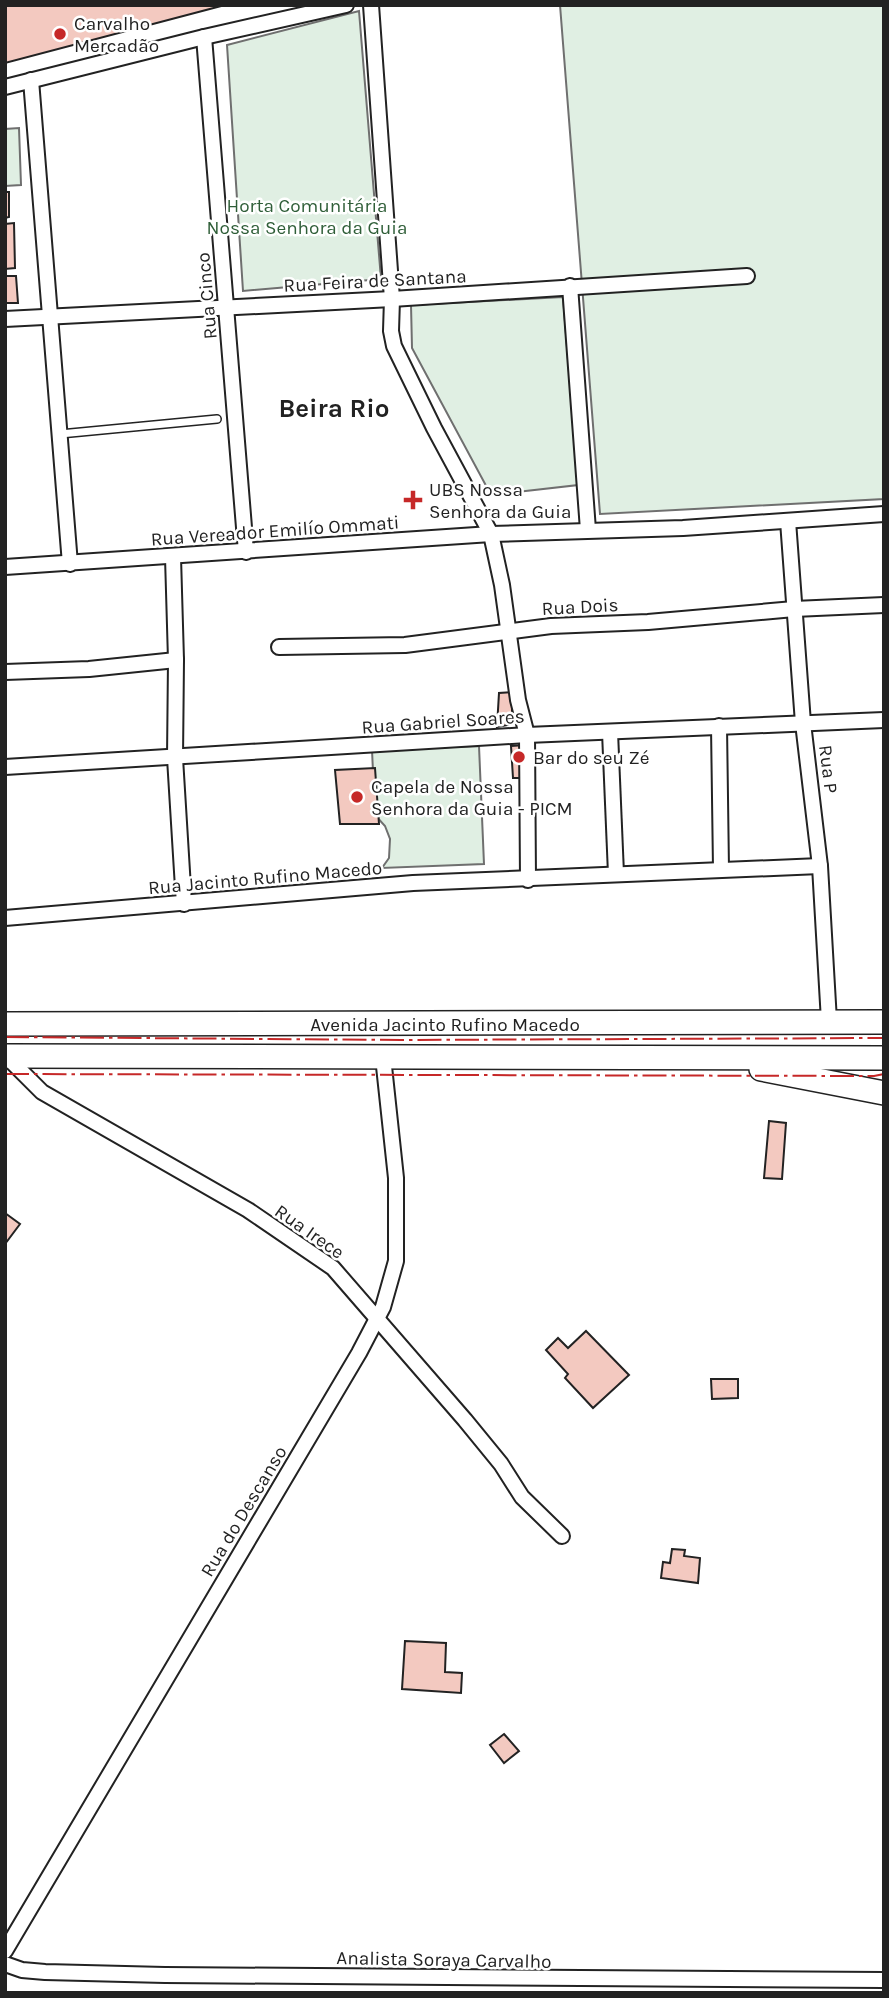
<svg xmlns="http://www.w3.org/2000/svg" width="889" height="1998" font-family="Karla,sans-serif">
<style>
.green{fill:#e0efe3;stroke:#6f6f6f;stroke-width:2}
.building{fill:#f3c9c0;stroke:#222;stroke-width:2}
.lines{fill:none;stroke-linecap:round;stroke-linejoin:round}
.service-casing{stroke:#222;stroke-width:10}
.minor-casing{stroke:#222;stroke-width:18}
.primary-casing{stroke:#222;stroke-width:26}
.service{stroke:#fff;stroke-width:7}
.minor{stroke:#fff;stroke-width:14}
.primary{stroke:#fff;stroke-width:23}
.power{stroke:#c62828;stroke-width:2;stroke-dasharray:24 5 3.5 5;stroke-linecap:butt}
.poi-dot{fill:#c62828;stroke:#fff;stroke-width:2.5}
.labels{text-anchor:middle;stroke-width:5;stroke-linejoin:round;paint-order:stroke}
.poi-label{font-size:19px;fill:#222;stroke:#fff;text-anchor:start}
.park-label{font-size:19px;fill:#2f5e38;stroke:#fff}
.street-label{font-size:19px;fill:#222;stroke:#fff}
.district-label{font-size:26px;font-weight:bold;fill:#222;stroke:#fff}
</style>
<rect width="100%" height="100%" fill="#fff"/>
<g class="green">
<path d="M560,5H884V499L600,514Z"/>
<path d="M359,11L381,279L243,291L227,45Z"/>
<path d="M19,128L21,185L5,186V129Z"/>
<path d="M563,297L578,485L491,495L412,348L411,305Z"/>
<path d="M479,746L484,864L382,868L389,858L390,839L385,826L375,815L372,750Z"/>
</g>
<g class="building">
<path d="M5,5H225L5,63Z"/>
<path d="M5,192H9V217L5,218Z"/>
<path d="M14,223L15,268L5,269V224Z"/>
<path d="M5,276H16L18,303H5Z"/>
<path d="M512,692V724L497,727L499,693Z"/>
<path d="M525,745L526,778H513L511,746Z"/>
<path d="M375,768L379,824H340L335,770Z"/>
<path d="M769,1121L786,1123L782,1179L764,1178Z"/>
<path d="M5,1213L20,1224L5,1244Z"/>
<path d="M586,1331L629,1375L593,1408L565,1378L568,1374L546,1350L558,1338L568,1348Z"/>
<path d="M711,1379H738V1398L712,1399Z"/>
<path d="M672,1549L685,1550L684,1556L700,1558L698,1583L661,1578L663,1562L670,1563Z"/>
<path d="M405,1641L446,1643L445,1672L462,1673L461,1693L402,1689Z"/>
<path d="M504,1734L519,1751L504,1763L490,1745Z"/>
</g>
<g class="lines">
<defs>
<path id="service" d="M60,434L217,419"/>
<g id="minor">
<path d="M371,5L392,299L391,331L394,346L434,428L491,534L502,585L518,700L527,735L528,880"/>
<path d="M204,37L246,552"/>
<path d="M31,80L70,564"/>
<path d="M5,87L204,37L346,5"/>
<path d="M570,286L588,530"/>
<path d="M5,319L392,299L747,276"/>
<path d="M788,521L803,723L820,866L829,1021"/>
<path d="M173,557L176,660L175,758L184,904"/>
<path d="M5,567L491,534L683,528L884,514"/>
<path d="M279,647L405,645L551,626L648,622L794,609L884,605"/>
<path d="M5,672L89,669L176,660"/>
<path d="M719,726L721,869"/>
<path d="M610,732L616,874"/>
<path d="M5,767L527,735L884,720"/>
<path d="M5,918L413,883L820,866"/>
<path d="M6,1056L42,1092L248,1210L333,1268L465,1420L501,1464L522,1497L562,1536"/>
<path d="M5,1951L359,1353L383,1307L396,1261V1178L383,1057"/>
<path d="M5,1964L22,1970L45,1972L165,1975L884,1980"/>
</g>
<g id="primary">
<path d="M5,1024L884,1022"/>
<path d="M5,1056L884,1058"/>
<path d="M761,1069L884,1093"/>
</g>
</defs>
<use href="#service" class="service-casing"/>
<use href="#minor" class="minor-casing"/>
<use href="#primary" class="primary-casing"/>
<use href="#service" class="service"/>
<use href="#minor" class="minor"/>
<use href="#primary" class="primary"/>
<g class="power">
<path d="M5,1037L401,1040L884,1038"/>
<path d="M5,1074L874,1076L884,1074"/>
</g>
</g>
<g class="poi-dot">
<circle cx="60" cy="34" r="7"/>
<path d="M409.5 489.5h7v7h7v7h-7v7h-7v-7h-7v-7h7z"/>
<circle cx="519" cy="757" r="7"/>
<circle cx="357" cy="797" r="7"/>
</g>
<g class="labels">
<g class="poi-label">
<text x="74" y="30">Carvalho<tspan x="74" dy="22">Mercadão</tspan></text>
<text x="429" y="496">UBS Nossa<tspan x="429" dy="22">Senhora da Guia</tspan></text>
<text x="533" y="764">Bar do seu Zé</text>
<text x="371" y="793">Capela de Nossa<tspan x="371" dy="22">Senhora da Guia - PICM</tspan></text>
</g>
<g class="park-label">
<text x="307" y="212">Horta Comunitária<tspan x="307" dy="22">Nossa Senhora da Guia</tspan></text>
</g>
<g class="street-label">
<text transform="translate(375 280) rotate(-3)" y="7">Rua Feira de Santana</text>
<text transform="translate(206 296) rotate(-95)" y="7">Rua Cinco</text>
<text transform="translate(275 530) rotate(-4)" y="7">Rua Vereador Emilío Ommati</text>
<text transform="translate(580 606) rotate(-3)" y="7">Rua Dois</text>
<text transform="translate(443 721) rotate(-4)" y="7">Rua Gabriel Soares</text>
<text transform="translate(829 769) rotate(83)" y="7">Rua P</text>
<text transform="translate(265 877) rotate(-5)" y="7">Rua Jacinto Rufino Macedo</text>
<text x="445" y="1031">Avenida Jacinto Rufino Macedo</text>
<text transform="translate(310 1231) rotate(35)" y="7">Rua Irece</text>
<text transform="translate(243 1511) rotate(-59)" y="7">Rua do Descanso</text>
<text transform="translate(444 1959) rotate(1)" y="7">Analista Soraya Carvalho</text>
</g>
<g class="district-label">
<text x="334" y="417">Beira Rio</text>
</g>
</g>
<rect width="889" height="1998" fill="none" stroke="#222222" stroke-width="14"/>
</svg>
